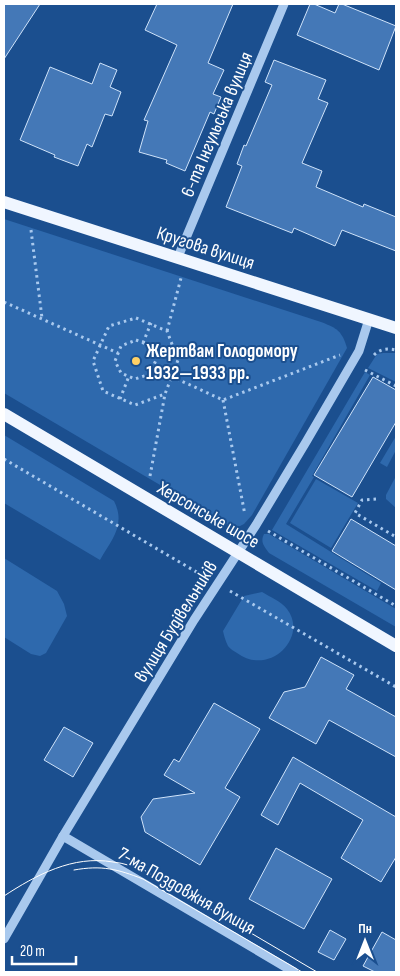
<svg xmlns="http://www.w3.org/2000/svg" width="400" height="976" font-family="'Sofia Sans Condensed',sans-serif">
<style>
.green{fill:#2e69ad}
.building{fill:#4478b7;stroke:#cfe3fa}
.lines{fill:none;stroke-linecap:round;stroke-linejoin:round}
.path{stroke:#a9c9ee;stroke-width:3;stroke-dasharray:2.5 4;stroke-linecap:butt}
.minor{stroke:#a9c9ee;stroke-width:9}
.major{stroke:#f0f6ff;stroke-width:12}
.tram{stroke:#fff;stroke-width:1}
.poi-dot{fill:#ffd166;stroke:#1b4f8f;stroke-width:2}
.labels{text-anchor:middle;stroke-width:4;stroke-linejoin:round;paint-order:stroke}
.street-label{font-size:19px;fill:#fff;stroke:#1b4f8f}
.poi-label{font-size:19px;font-weight:bold;fill:#fff;stroke:#1b4f8f;text-anchor:start}
</style>
<rect width="100%" height="100%" fill="#1b4f8f"/>
<g class="green">
<path d="M4,219L321,322C337,328 342,331 347,348L252,515L244,524L238,527L228,525L4,393Z"/>
<path d="M383,353H396V382L368,368L377,354Z"/>
<path d="M365,372L370,375L312,476L314,477L286,524L381,583L377,591L272,530Z"/>
<path d="M4,435L114,501C126,525 112,539 100,560L4,503Z"/>
<path d="M396,436V450L387,467L380,463Z"/>
<path d="M396,476V508L386,499V495Z"/>
<path d="M316,479L358,503L331,548L290,523Z"/>
<path d="M264,534H269L396,609V627L269,553C264,546 260,542 264,534Z"/>
<path d="M4,558L57,591L64,604L67,616L46,653L40,656L31,654L4,637Z"/>
<path d="M262,592C270,597 281,601 287,609C309,637 269,677 237,653C234,651 230,649 228,646C226,642 224,636 223,631L244,596Z"/>
</g>
<g class="building">
<path d="M4,4H40L4,59Z"/>
<path d="M157,4H233L208,63L224,70L213,94L221,97L214,114L210,112L185,171L166,163L167,160L139,152L148,121L144,120L177,45L145,30Z"/>
<path d="M310,4H314L335,13L339,4H342L396,26L379,70L297,35Z"/>
<path d="M274,60L326,80L318,99L328,103L302,163L322,171L316,187L363,207L364,204L396,217V251L342,230L335,246L294,228L292,233L226,207L242,166L237,164L244,145L246,146L272,85L265,82Z"/>
<path d="M100,63L117,70L110,87L121,92L112,116L105,114L92,147L87,144L78,166L54,157L55,155L20,140L50,67L92,84Z"/>
<path d="M373,377L396,390V422L352,497L314,475Z"/>
<path d="M351,519L396,546V590L332,551Z"/>
<path d="M321,657L354,675L346,689L396,717V757L329,720L316,744L269,718L284,692L305,687Z"/>
<path d="M214,703L260,729L225,788L240,797L200,865L145,832L141,817L153,799L195,793L164,775L174,759L179,762Z"/>
<path d="M64,727L93,743L73,777L44,760Z"/>
<path d="M293,757L396,817V857L381,882L341,858L363,820L300,783L278,825L261,815Z"/>
<path d="M276,848L332,879L304,929L249,899Z"/>
<path d="M330,930L346,939L334,960L318,952Z"/>
<path d="M382,932L396,940V972H375L363,966Z"/>
</g>
<g class="lines">
<g class="path">
<path d="M31,230L42,318"/>
<path d="M4,302L118,353"/>
<path d="M136,318L167,331L178,360L165,394L135,405L103,391L93,361L109,326Z"/>
<path d="M167,331L181,278"/>
<path d="M136,340L151,346L156,360L150,374L135,379L121,373L115,361L121,346Z"/>
<path d="M143,343L151,323"/>
<path d="M374,355C380,349 387,348 396,350"/>
<path d="M153,368L223,400L340,355"/>
<path d="M365,370L396,386"/>
<path d="M120,399L129,376"/>
<path d="M223,400L245,515"/>
<path d="M4,459L205,577"/>
<path d="M150,476L165,394"/>
<path d="M376,499L362,500L355,513L396,537"/>
<path d="M268,531L396,606"/>
<path d="M230,591L396,687"/>
</g>
<g class="minor">
<path d="M178,257L284,4"/>
<path d="M63,836L294,972"/>
<path d="M4,939L63,836L194,620L256,525L306,442L359,351L369,319"/>
</g>
<g class="major">
<path d="M4,202L396,328"/>
<path d="M4,414L396,646"/>
</g>
<g class="tram">
<path d="M74,870C102,865 117,869 143,879L302,972"/>
<path d="M4,896C36,875 73,855 113,862C124,863 134,867 144,870L317,972"/>
</g>
</g>
<circle class="poi-dot" cx="136" cy="361" r="5"/>
<g class="labels">
<g class="street-label">
<text transform="translate(216 124) rotate(-67)" y="7">6-та Інгульська вулиця</text>
<text transform="translate(206 247) rotate(18)" y="7">Кругова вулиця</text>
<text transform="translate(209 514) rotate(30)" y="7">Херсонське шосе</text>
<text transform="translate(175 621) rotate(-58)" y="7">вулиця Будівельників</text>
<text transform="translate(187 890) rotate(30)" y="7">7-ма Поздовжня вулиця</text>
</g>
<g class="poi-label">
<text x="146" y="357">Жертвам Голодомору<tspan x="146" dy="22">1932—1933 рр.</tspan></text>
</g>
</g>
<rect width="400" height="976" fill="none" stroke="#ffffff" stroke-width="10"/>
<g transform="translate(365 941)" stroke="#1b4f8f" stroke-width="4" paint-order="stroke">
<path d="M0-4L9 19L0 12L-9 19Z" fill="#ffffff"/>
<text y="-8" font-size="14" font-weight="bold" text-anchor="middle" fill="#ffffff">Пн</text>
</g>
<path d="M12 956v8h64v-8" fill="none" stroke="#ffffff" stroke-width="2.5"/>
<text x="20" y="956" font-size="15" fill="#ffffff" stroke="#1b4f8f" stroke-width="4" paint-order="stroke">20 m</text>
</svg>
